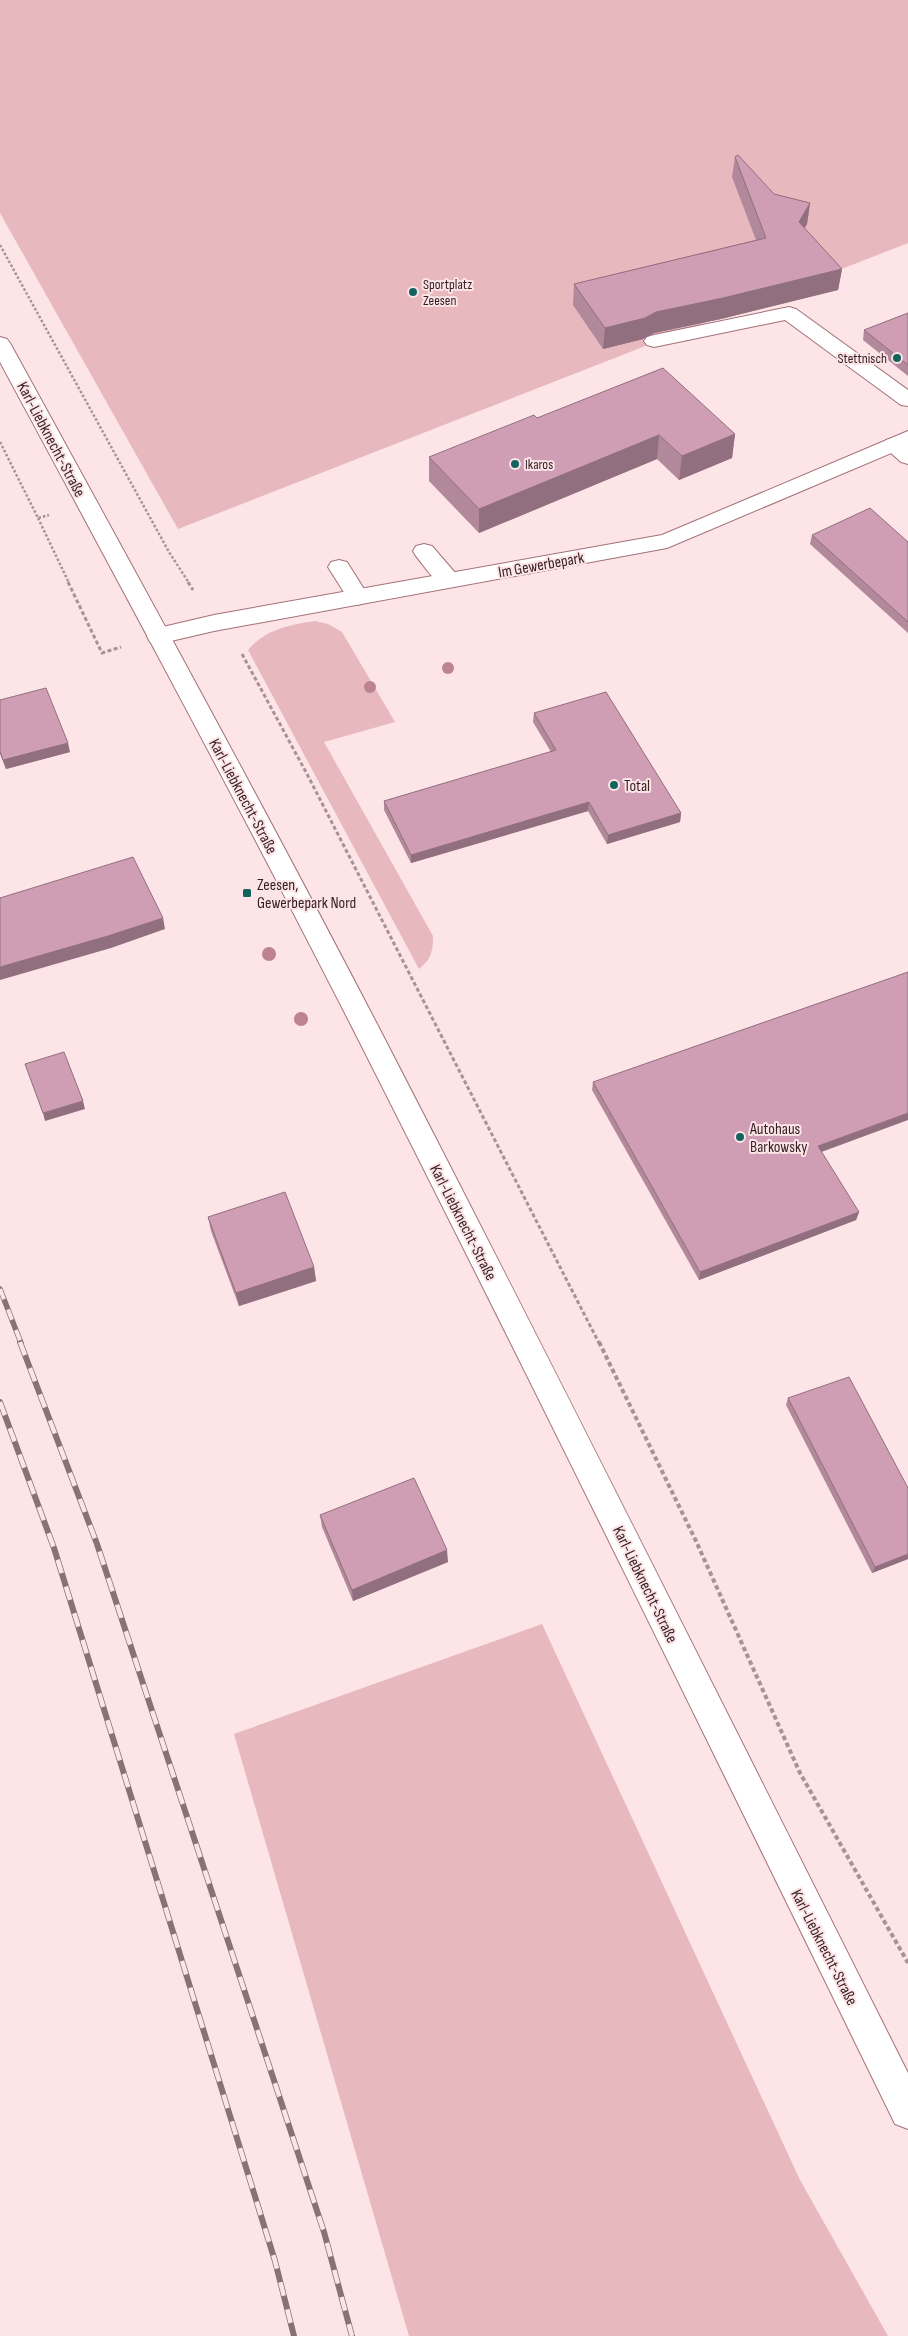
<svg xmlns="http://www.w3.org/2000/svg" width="908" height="2336" font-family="'Sofia Sans Condensed',sans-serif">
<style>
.green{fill:#e7b8be}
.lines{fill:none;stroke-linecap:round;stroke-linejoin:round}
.lane-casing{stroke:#a37077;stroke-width:2}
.street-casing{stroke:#a37077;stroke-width:2}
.secondary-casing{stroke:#a37077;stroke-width:2}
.path-far2{stroke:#a99295;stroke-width:2.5;stroke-dasharray:2.5 2;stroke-linecap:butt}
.path-far1{stroke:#a99295;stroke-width:3;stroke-dasharray:4 2.5;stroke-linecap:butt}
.path{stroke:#a99295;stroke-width:4;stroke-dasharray:4.5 3;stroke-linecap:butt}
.lane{fill:#fff;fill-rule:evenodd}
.street{fill:#fff;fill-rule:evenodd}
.secondary{fill:#fff;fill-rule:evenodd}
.rail-far1-casing{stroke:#887275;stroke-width:5.5}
.rail-casing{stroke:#887275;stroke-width:6}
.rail-far1{stroke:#fce4e7;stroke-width:4;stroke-dasharray:11;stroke-linecap:butt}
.rail{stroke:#fce4e7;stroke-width:4.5;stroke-dasharray:14;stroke-linecap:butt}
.tree{fill:#bd838e}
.wall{fill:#b2889b}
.shaded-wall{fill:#916f7e}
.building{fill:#cf9eb4;stroke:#916f7e}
.poi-dot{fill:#13625e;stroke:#fce4e7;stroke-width:2}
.labels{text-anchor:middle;stroke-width:4;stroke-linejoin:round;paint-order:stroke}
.far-poi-label{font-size:14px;fill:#341f22;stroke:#fce4e7;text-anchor:start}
.street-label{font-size:16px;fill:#341f22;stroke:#fce4e7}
.poi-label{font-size:16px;fill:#341f22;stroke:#fce4e7;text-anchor:start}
</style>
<rect width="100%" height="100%" fill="#fce4e7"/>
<g class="green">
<path d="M0,0H908V243L178,529L0,213Z"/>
<path d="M315,621L328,624L342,632L395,722L324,742L433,936C433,952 431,959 419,969L248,650C266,629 289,625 315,621Z"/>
<path d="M542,1624L800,2180L888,2336H409L234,1734Z"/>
</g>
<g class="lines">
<defs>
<g id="lane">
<path d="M789,307L796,309L908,390V406L901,405L785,320L654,347L647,345L644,341L647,337L654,335Z"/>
<path d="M893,438L900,440L908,446V464L901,462L882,445L886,440Z"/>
<path d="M424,544L432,546L457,575L460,580L457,585C438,591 427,569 416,556L413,551L416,546Z"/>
<path d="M339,560L347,562L369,597L366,602L358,605L350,602L328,567L331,562Z"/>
</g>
<path id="street" d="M908,431V446L667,548L214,631L158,644L150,642L147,636L150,630L214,615L662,535Z"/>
<path id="secondary" d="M0,337L7,339L10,343C134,569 258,795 377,1024C557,1372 732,1723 908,2073V2129L895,2124C716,1758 537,1392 353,1029C239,805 119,583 0,362Z"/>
</defs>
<use href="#lane" class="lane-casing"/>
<use href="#street" class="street-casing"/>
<use href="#secondary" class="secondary-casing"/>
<g class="path-far2">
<path d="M0,245L169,552L189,583"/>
<path d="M0,442L38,518L49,515"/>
<path d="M38,518L69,583"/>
</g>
<g class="path-far1">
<path d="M68,582L102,653L121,647"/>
<path d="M188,582L193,590"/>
<path d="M242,654L307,774L599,1343"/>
</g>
<path class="path" d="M599,1342L696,1541L800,1773L908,1963"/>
<use href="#lane" class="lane"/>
<use href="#street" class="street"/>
<use href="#secondary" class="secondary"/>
<defs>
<path id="rail-far1" d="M0,1289L21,1343"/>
<g id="rail">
<path d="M20,1342L97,1544L324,2232L352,2336"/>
<path d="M0,1402L54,1548L275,2261L294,2336"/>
</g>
</defs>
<use href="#rail-far1" class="rail-far1-casing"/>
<use href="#rail" class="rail-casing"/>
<use href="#rail-far1" class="rail-far1"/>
<use href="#rail" class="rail"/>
</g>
<g class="tree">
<circle cx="448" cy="668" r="6"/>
<circle cx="370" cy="687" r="6"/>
<circle cx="269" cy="954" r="7"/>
<circle cx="301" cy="1019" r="7"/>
</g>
<g class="wall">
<path d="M735,157L774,194L810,203L807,224L804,228L842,269L838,290L721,319L654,333L643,339L603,349L573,305L574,284L756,240L732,177Z"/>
<path d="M908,313V376L863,340L864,330Z"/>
<path d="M537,418L735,434L732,458L679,480L657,459L479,533L429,481V457Z"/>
<path d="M812,535L908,542V633L810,544Z"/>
<path d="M0,700L70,752L6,769L0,754Z"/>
<path d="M534,713L681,813L680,822L607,844L588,811L411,863L384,810V801L551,752L533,722Z"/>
<path d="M593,1082L821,1152L859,1212L856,1220L699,1280L592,1090Z"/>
<path d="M208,1217L314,1267L316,1281L239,1306L211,1231Z"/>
<path d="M788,1398L908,1559L872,1573L786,1405Z"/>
<path d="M320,1515L448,1562L353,1601L322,1527Z"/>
</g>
<g class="shaded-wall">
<path d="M810,203L807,224L796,243L799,222Z"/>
<path d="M842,269L838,290L721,319L654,333L643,339L603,349L605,328L656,312Z"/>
<path d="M735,434L732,458L679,480L682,456Z"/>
<path d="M659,435L657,459L479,533V509Z"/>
<path d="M68,743L70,752L6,769L3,760Z"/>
<path d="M589,802L588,811L411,863V855Z"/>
<path d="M681,813L680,822L607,844L608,835Z"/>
<path d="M163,918L165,929L111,948L0,980V967Z"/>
<path d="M83,1101L85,1109L45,1121L43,1113Z"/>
<path d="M908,1113V1120L816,1154L818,1146Z"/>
<path d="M859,1212L856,1220L699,1280L700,1272Z"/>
<path d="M314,1267L316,1281L239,1306L236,1293Z"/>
<path d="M447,1550L448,1562L353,1601L352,1590Z"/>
<path d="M908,1554V1559L872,1573L875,1567Z"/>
</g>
<g class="building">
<path d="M738,155L774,194L810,203L799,222L842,269L723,298L656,312L645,318L605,328L574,284L766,238L735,157Z"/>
<path d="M908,313V365L864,330Z"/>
<path d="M663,368L735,434L682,456L659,435L479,509L429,457L534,415L537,418Z"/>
<path d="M870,508L908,542V622L812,535Z"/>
<path d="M46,688L68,743L3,760L0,751V700Z"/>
<path d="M606,692L681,813L608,835L589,802L411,855L384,801L556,750L534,713Z"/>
<path d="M133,857L163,918L108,936L0,967V898Z"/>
<path d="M908,972V1113L818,1146L859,1212L700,1272L593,1082Z"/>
<path d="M64,1052L83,1101L43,1113L25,1064Z"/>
<path d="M285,1192L314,1267L236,1293L208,1217Z"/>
<path d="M849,1377L908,1488V1554L875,1567L788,1398Z"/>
<path d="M414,1478L447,1550L352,1590L320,1515Z"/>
</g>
<g class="poi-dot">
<circle cx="413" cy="292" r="5"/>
<circle cx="897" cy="358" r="5"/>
<circle cx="515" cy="464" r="5"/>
<circle cx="614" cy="785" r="5"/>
<rect x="242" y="888" width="10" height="10" rx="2.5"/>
<circle cx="740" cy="1137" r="5"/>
</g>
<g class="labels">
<g class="far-poi-label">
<text x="423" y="289">Sportplatz<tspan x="423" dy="16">Zeesen</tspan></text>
<text x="887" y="363" text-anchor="end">Stettnisch</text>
<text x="525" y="469">Ikaros</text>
</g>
<g class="street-label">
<text transform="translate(52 439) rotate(62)" y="6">Karl-Liebknecht-Straße</text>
<text transform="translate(541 564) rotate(-10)" y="6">Im Gewerbepark</text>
<text transform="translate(244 796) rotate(62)" y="6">Karl-Liebknecht-Straße</text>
<text transform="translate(464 1222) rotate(63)" y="6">Karl-Liebknecht-Straße</text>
<text transform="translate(646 1584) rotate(64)" y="6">Karl-Liebknecht-Straße</text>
<text transform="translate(825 1947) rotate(63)" y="6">Karl-Liebknecht-Straße</text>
</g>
<g class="poi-label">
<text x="624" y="791">Total</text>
<text x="257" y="890">Zeesen,<tspan x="257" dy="18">Gewerbepark Nord</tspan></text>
<text x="750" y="1134">Autohaus<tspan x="750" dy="18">Barkowsky</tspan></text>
</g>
</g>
</svg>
